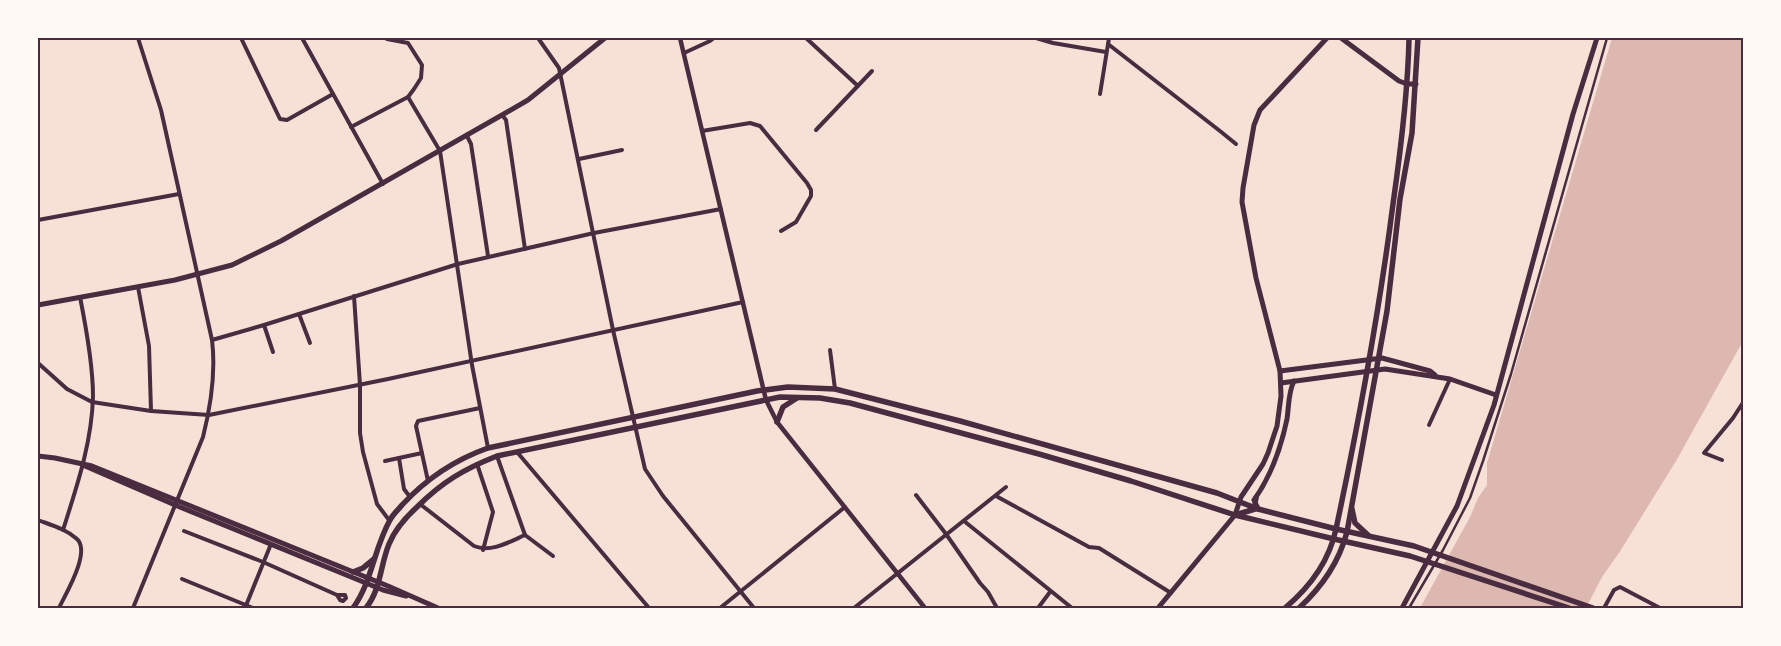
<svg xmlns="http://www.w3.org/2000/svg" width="1781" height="646" font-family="'Golos Text',sans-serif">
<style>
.water{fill:#dcb8b0}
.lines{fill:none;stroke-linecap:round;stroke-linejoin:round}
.pedestrian{stroke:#4a2c40;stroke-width:2.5}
.minor{stroke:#4a2c40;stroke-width:4}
.tertiary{stroke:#4a2c40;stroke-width:4.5}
.secondary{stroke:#4a2c40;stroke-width:5}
.primary{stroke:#4a2c40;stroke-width:5.5}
.trunk{stroke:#4a2c40;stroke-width:5.5}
.neatline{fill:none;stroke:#4a2c40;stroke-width:2}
</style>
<rect width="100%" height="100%" fill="#f7e1d7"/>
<path class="water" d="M1612,38H1743V341L1676,461L1619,553L1602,577L1586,608H1420L1470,517L1478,498L1487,485V463Z"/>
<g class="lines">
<path class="pedestrian" d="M1409,608L1443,550L1470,498L1483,461L1511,374L1607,38"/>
<g class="minor">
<path d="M241,38L280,119L287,120L333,94"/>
<path d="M302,38L383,184"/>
<path d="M538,38L559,68L613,330L645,469L663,496L754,608"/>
<path d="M806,38L858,86"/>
<path d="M1036,38L1053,43L1106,52"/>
<path d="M1108,44L1220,131L1236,144"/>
<path d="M684,53L710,41L714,38"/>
<path d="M1100,94L1109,38"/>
<path d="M408,97L440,151L472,365L488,448"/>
<path d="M502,115L506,120L525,249"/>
<path d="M351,127L408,97L414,89L421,78L422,65L408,43L387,39L386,38"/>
<path d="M816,130L872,71"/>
<path d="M702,131L750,123L760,126L807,183L811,190V196L796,222L781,231"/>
<path d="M467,136L471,144L488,256"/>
<path d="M579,159L622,150"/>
<path d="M38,220L179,194"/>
<path d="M138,287L149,346L151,411"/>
<path d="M354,296L360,385V433L363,452L377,504L389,520"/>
<path d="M299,314L310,343"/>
<path d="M264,325L273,352"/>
<path d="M212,340L264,325L458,264L594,233L721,209"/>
<path d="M830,350L835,389"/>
<path d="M38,363L67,389L92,402L151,411L209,415L388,379L743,302"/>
<path d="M1429,425L1450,379"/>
<path d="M517,452L649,608"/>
<path d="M399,458L404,489L410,497"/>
<path d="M1722,460L1704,453L1733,418L1744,401"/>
<path d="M385,461L422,453"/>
<path d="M477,464L493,512L483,550"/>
<path d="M428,481L416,426L418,421L480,408"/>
<path d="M916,495L946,534L980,583L988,592L997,608"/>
<path d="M996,496L1089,547L1099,548L1171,593"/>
<path d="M420,504L474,546C491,553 509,542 525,535L497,456"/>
<path d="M38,520C51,525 66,529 77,539C91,552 66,593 59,608"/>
<path d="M964,521L1072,608"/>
<path d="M63,530C77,486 92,442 93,396C93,366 86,327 80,297"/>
<path d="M184,531L263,562L337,595H345L346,598L343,601L340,600L337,595"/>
<path d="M525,535L553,556"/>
<path d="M182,579L253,608"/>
<path d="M133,608L203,437C211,405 216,372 212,340L161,110L138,38"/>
<path d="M245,608L271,544"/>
<path d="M720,608L845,507"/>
<path d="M854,608L1006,487"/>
<path d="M1038,608L1050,592"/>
<path d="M1604,608L1614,590L1620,587L1660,608"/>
</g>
<path class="tertiary" d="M680,38L766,400L777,422L925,608"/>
<g class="secondary">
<path d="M1341,38L1399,81L1407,84H1416"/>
<path d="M38,305L175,280L232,265L281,241L502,115L528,100L605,38"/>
<path d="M1280,371L1382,358L1430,371L1435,375"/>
<path d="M1281,383L1385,369L1450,379L1496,395"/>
<path d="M38,456L55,458L92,466L388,586L438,608"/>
<path d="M85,466L175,505L383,590L406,596"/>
<path d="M1254,500C1271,476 1281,448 1287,419C1289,406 1288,393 1294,381"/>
<path d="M1158,608L1235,515L1241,497L1263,464L1268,453L1277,426L1281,396L1280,371L1256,278L1242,202L1243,188L1254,125L1260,110L1327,38"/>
<path d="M1402,608L1457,506L1494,405L1573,114L1597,38"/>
</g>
<g class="primary">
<path d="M777,422L783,407L797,398"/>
<path d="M1256,498L1255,503L1258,509"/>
<path d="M1235,515L1255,509"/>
<path d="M1347,532L1387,311L1400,199L1412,133L1418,38"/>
<path d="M353,572L363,568L374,559"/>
<path d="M353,608C372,582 374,548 390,520C393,514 398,510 402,505C427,478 454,460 488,448L757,391L788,387L835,389L960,421L1217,493L1258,509L1336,529C1359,421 1379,313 1393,204C1401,148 1408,93 1409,38"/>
<path d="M366,608C381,589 380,566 389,544C395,529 405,518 417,507C442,482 464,469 497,456L780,397L820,398L850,403L1039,454L1131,481L1235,515L1334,539"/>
</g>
<g class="trunk">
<path d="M1352,509L1355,523L1368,535"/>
<path d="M1334,539L1410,556L1569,608"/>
<path d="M1285,608C1310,587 1329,562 1336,529L1414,546L1593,608"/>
<path d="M1299,608C1322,587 1339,562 1347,532"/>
</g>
</g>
<rect width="1781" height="646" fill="none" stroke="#fffaf5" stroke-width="78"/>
<rect x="39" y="39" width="1703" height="568" class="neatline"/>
</svg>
